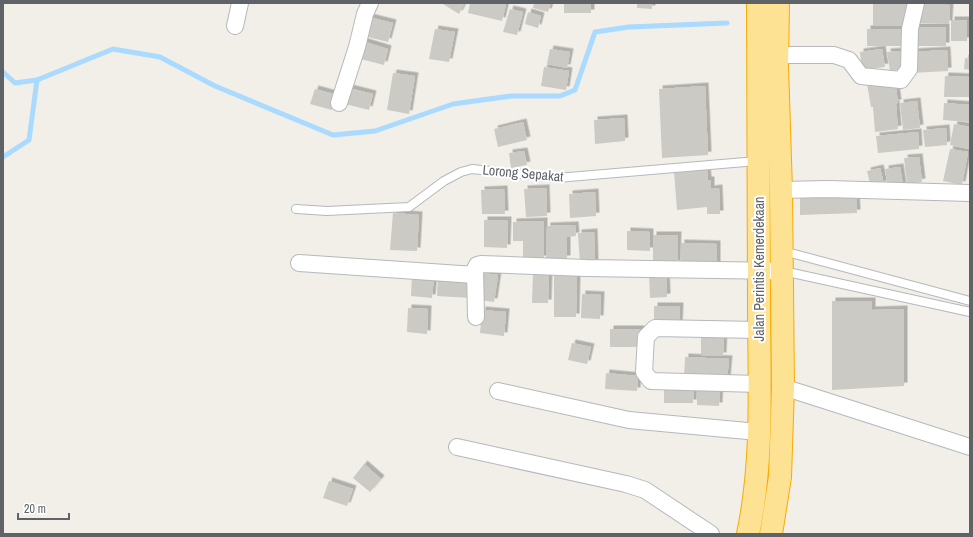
<svg xmlns="http://www.w3.org/2000/svg" width="973" height="537" font-family="'Archivo Narrow',sans-serif">
<style>
.lines{fill:none;stroke-linecap:round;stroke-linejoin:round}
.stream{stroke:#aadaff;stroke-width:5}
.building{fill:#cccac5;filter:url(#shadow)}
.lane-casing{stroke:#b5b8bc;stroke-width:10}
.street-casing{stroke:#b5b8bc;stroke-width:18}
.highway-casing{stroke:#f9ab00;stroke-width:24}
.lane{stroke:#fff;stroke-width:8}
.street{stroke:#fff;stroke-width:16}
.highway{stroke:#fde293;stroke-width:22}
.labels{text-anchor:middle;stroke-width:4;stroke-linejoin:round;paint-order:stroke}
.street-label{font-size:14px;fill:#5f6368;stroke:#fff}
</style>
<defs>
<filter id="shadow"><feDropShadow dx="3.5" dy="-3.5" stdDeviation="0" flood-color="#0004"/></filter>
</defs>
<rect width="100%" height="100%" fill="#f1efe8"/>
<g class="lines">
<g class="stream">
<path d="M3,72L15,83L37,80"/>
<path d="M3,157L29,140L37,80L113,49L160,57L215,86L333,135L375,131L453,104L511,96H560L575,90L595,32L629,27L727,23"/>
</g>
</g>
<g class="building">
<path d="M443,3H465L459,14L443,4Z"/>
<path d="M470,3L506,4L502,21L468,13Z"/>
<path d="M534,3H551L548,12L533,8Z"/>
<rect x="564" y="3" width="27" height="10"/>
<path d="M637,3H652V9L637,8Z"/>
<rect x="873" y="3" width="35" height="23"/>
<path d="M918,4L950,5L949,24L917,23Z"/>
<path d="M510,9L523,12L517,35L503,32Z"/>
<path d="M528,12L541,16L538,28L525,24Z"/>
<path d="M365,16L393,23L388,42L360,35Z"/>
<rect x="951" y="20" width="16" height="21"/>
<rect x="913" y="27" width="33" height="19"/>
<path d="M435,29L455,32L449,62L429,59Z"/>
<rect x="867" y="29" width="36" height="17"/>
<path d="M362,41L388,49L384,65L357,58Z"/>
<path d="M550,49L570,52L567,68L547,64Z"/>
<path d="M882,49L885,67L862,70L860,52Z"/>
<path d="M947,50L948,71L912,73L911,52Z"/>
<path d="M902,51L904,69L890,71L887,52Z"/>
<path d="M965,58L970,59V70L964,69Z"/>
<path d="M544,67L569,71L566,90L541,86Z"/>
<path d="M393,73L415,76L409,114L387,110Z"/>
<path d="M945,76L970,77V97H944Z"/>
<path d="M895,80L898,103L881,105L896,104L898,129L875,132L873,107H871L867,84Z"/>
<path d="M705,86L708,155L662,158L659,89Z"/>
<path d="M345,87L373,94L369,110L341,103Z"/>
<path d="M315,89L337,95L332,110L310,104Z"/>
<path d="M917,101L920,128L903,130L900,103Z"/>
<path d="M944,103L970,105V122L943,120Z"/>
<path d="M624,118L625,141L595,144L594,120Z"/>
<path d="M523,122L527,140L498,147L494,129Z"/>
<path d="M954,124L970,127L969,149L950,145Z"/>
<path d="M946,128L947,145L925,147L923,130Z"/>
<path d="M918,132L919,149L878,153L876,136Z"/>
<path d="M950,149L968,152L962,185L943,181Z"/>
<path d="M524,151L527,165L511,168L509,153Z"/>
<path d="M919,157L922,182L907,184L904,158Z"/>
<path d="M900,167L903,186L888,188L885,169Z"/>
<path d="M880,168L884,184L871,188L867,171Z"/>
<path d="M707,169L708,180H711V189L719,188L720,214H707V207L677,210L674,171Z"/>
<path d="M546,188L547,216L526,217L524,189Z"/>
<path d="M504,189L505,214H482L481,190Z"/>
<path d="M595,192L596,216L570,218L569,194Z"/>
<path d="M856,196L857,213L800,215V198Z"/>
<path d="M393,213L419,215L417,251L390,250Z"/>
<path d="M484,220H508L507,248L484,247Z"/>
<path d="M544,221V259H523V241H513V222Z"/>
<path d="M575,225L576,236L567,237V259H546L547,226Z"/>
<path d="M627,231L650,232V251L627,250Z"/>
<path d="M594,232L595,263L580,264L578,233Z"/>
<path d="M653,235H678L677,264L653,263Z"/>
<path d="M681,243L717,244V268L681,267Z"/>
<path d="M666,272L667,297L650,298L649,273Z"/>
<path d="M482,273L498,275L494,302L479,300Z"/>
<path d="M412,274L434,276L432,298L411,296Z"/>
<path d="M533,274H549L548,303H532Z"/>
<path d="M554,274H577L576,317H554Z"/>
<path d="M438,275L471,277L470,298L437,296Z"/>
<path d="M582,294L601,295L600,319L581,318Z"/>
<path d="M832,301H872V310L904,309V386L832,390Z"/>
<path d="M654,306H680L679,328L654,327Z"/>
<path d="M408,308L428,309L427,334L407,332Z"/>
<path d="M482,310L506,312L504,336L480,333Z"/>
<rect x="610" y="329" width="31" height="18"/>
<path d="M701,332H724L723,356L701,355Z"/>
<path d="M572,343L591,347L587,364L568,360Z"/>
<path d="M685,357L729,359L727,381L684,379Z"/>
<path d="M606,373L638,376L637,391L605,389Z"/>
<path d="M664,384H694L693,403H664Z"/>
<path d="M697,385L720,386L719,406L697,405Z"/>
<path d="M364,464L381,479L370,492L353,478Z"/>
<path d="M329,481L353,489L347,506L323,498Z"/>
</g>
<g class="lines">
<defs>
<g id="lane">
<path d="M296,209L327,211L409,207L444,181L461,172L472,169L557,178L757,161"/>
<path d="M783,251L970,301"/>
<path d="M783,271L970,312"/>
</g>
<g id="street">
<path d="M235,26L240,3"/>
<path d="M778,55H834L849,60L861,76L901,80L909,69L910,29L916,3"/>
<path d="M339,103L357,47L365,14L370,3"/>
<path d="M781,190L828,189L970,193"/>
<path d="M299,263L475,275"/>
<path d="M476,317L475,269L477,265L481,264L586,268L782,271"/>
<path d="M759,384L651,381L644,372L646,337L655,328L759,330"/>
<path d="M783,387L970,447"/>
<path d="M498,391L629,420L758,432"/>
<path d="M457,447L626,484L645,490L711,534"/>
</g>
<g id="highway">
<path d="M748,534C764,458 759,379 759,302C758,202 759,103 758,3"/>
<path d="M771,534L780,477L783,387L781,190L777,65L778,3"/>
</g>
</defs>
<use href="#lane" class="lane-casing"/>
<use href="#street" class="street-casing"/>
<use href="#highway" class="highway-casing"/>
<use href="#lane" class="lane"/>
<use href="#street" class="street"/>
<use href="#highway" class="highway"/>
</g>
<g class="labels">
<g class="street-label">
<text transform="translate(523 173) rotate(5)" y="5">Lorong Sepakat</text>
<text transform="translate(759 269) rotate(-90)" y="5">Jalan Perintis Kemerdekaan</text>
</g>
</g>
<rect width="973" height="537" fill="none" stroke="#5f6368" stroke-width="8"/>
<path d="M18 513v6h51v-6" fill="none" stroke="#5f6368" stroke-width="2"/>
<text x="24" y="513" font-size="12" fill="#5f6368" stroke="#ffffff" stroke-width="3" paint-order="stroke">20 m</text>
</svg>
